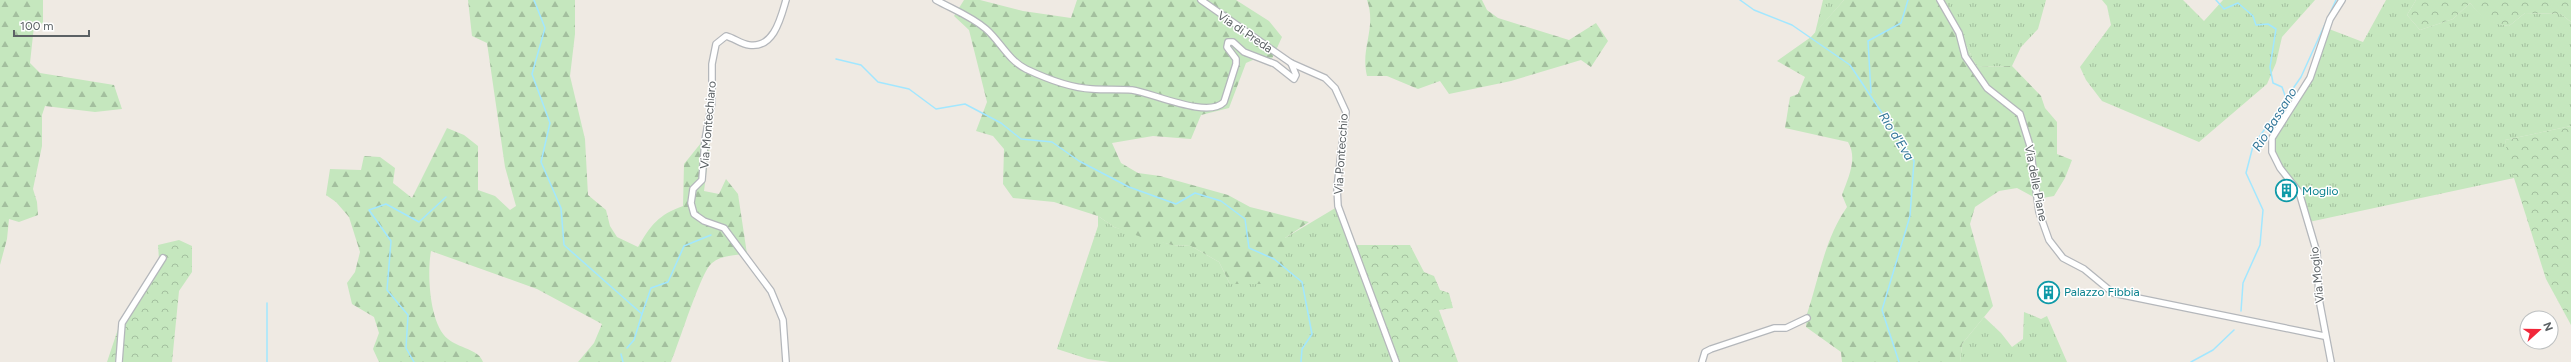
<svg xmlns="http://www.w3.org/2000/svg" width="2571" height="362" font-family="Figtree,sans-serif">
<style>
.grass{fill:url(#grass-tufts)}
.forest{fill:url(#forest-firs)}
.park{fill:url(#park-crowns)}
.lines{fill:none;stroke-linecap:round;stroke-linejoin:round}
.stream{stroke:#a2e7ff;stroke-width:1.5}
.street-casing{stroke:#b4b7bb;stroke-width:8}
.street{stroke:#fff;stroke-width:5.5}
.labels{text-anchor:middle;stroke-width:3;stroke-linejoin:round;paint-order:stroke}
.street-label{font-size:12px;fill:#5b6164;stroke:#fff}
.culture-label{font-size:12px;fill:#0d838f;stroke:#fff;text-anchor:start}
.water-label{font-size:13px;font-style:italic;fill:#34789a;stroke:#fff}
</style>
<defs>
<pattern id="grass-tufts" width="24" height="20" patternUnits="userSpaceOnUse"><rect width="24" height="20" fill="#c5e7be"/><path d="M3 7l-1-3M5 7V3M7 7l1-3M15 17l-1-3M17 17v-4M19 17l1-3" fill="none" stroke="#a3bf9e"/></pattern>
<pattern id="forest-firs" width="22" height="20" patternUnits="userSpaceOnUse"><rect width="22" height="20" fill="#c5e7be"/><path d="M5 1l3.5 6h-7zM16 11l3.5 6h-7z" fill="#a3bf9e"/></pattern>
<pattern id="park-crowns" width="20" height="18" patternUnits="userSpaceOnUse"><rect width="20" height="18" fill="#c5e7be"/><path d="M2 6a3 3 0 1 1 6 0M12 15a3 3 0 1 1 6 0" fill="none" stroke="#a3bf9e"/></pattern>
</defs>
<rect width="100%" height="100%" fill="#efeae3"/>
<g class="grass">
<path d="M1823,0H1844L1815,33Z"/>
<path d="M1944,0H2046L2038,29L2021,47L2012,66L1977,67Z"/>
<path d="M2102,0H2183L2204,21L2223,0H2315L2282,37L2276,63L2267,84L2199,142L2102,101L2086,80L2080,67L2111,25L2107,6Z"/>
<path d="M2386,0H2416L2407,15L2420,30L2453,19L2470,3C2482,17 2490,23 2509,26L2525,13L2561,14L2571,22V126L2505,140L2514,178L2309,222L2301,198L2283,179L2271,155L2273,135L2277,111L2310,79L2329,29L2363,42Z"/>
<path d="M1337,207L1396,362H1110L1088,359L1057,349L1098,226V216L1114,227L1172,245L1191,246L1219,262L1230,284L1285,264V238Z"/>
<path d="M2024,312L2041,319L2047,316L2067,362H1960L1962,344L1984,317L2001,333L2012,347L2023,339Z"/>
</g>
<g class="forest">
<path d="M0,0H43V23L34,26L30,63L40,73L114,85L122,109L95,112L45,106L42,115V146L33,189L37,202L38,215L19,222L9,219L7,239L0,265Z"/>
<path d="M468,0H575V34L570,76L585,139L588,195L606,210L610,226L617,237L638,247C651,225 658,215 683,206L684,164L701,143L710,144L704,191L719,194L726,179L738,194L747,254C735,255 722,255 712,263C701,271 679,344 671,362H578L594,343L602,324L537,289L431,251C427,272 429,324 448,339C458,348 479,349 483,362H379L373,349L379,333L374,317L352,304L347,283L355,272L360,252L349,217L336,202L326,195L330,169L361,170L364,156L380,157L395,168L393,183L412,198L447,128L464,135L478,146V190L495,196L510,210L516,206L505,167L487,43L472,36Z"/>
<path d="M964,0H980L1023,11L1071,18L1077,0H1236L1269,21L1282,37L1270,63L1255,59L1246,63L1229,108L1201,115L1191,139L1153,136L1112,143L1121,163L1138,173L1160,176L1228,195L1250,207L1309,222L1285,238V264L1268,284H1230L1219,262L1191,246L1172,245L1141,237L1114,227L1098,216L1054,202L1013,198L1003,184L1004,149L993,136L976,131L987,102L969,30L954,16Z"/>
<path d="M1367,0H1482L1487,10L1498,18L1569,40L1596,23L1608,41L1591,67L1581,60L1511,81L1449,94L1440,81L1418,89L1387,76H1367C1360,48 1377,28 1367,0Z"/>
<path d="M1844,0H1944L1977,67L2012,66L2041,96L2045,108L2057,122V154L2072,160L2065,178L2054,196L2037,199L2017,188L1999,191L1975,207L1970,224L1993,306L1962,344L1960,362H1842L1841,352L1806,327L1807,314C1819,278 1825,238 1847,207L1842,195C1848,178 1858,159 1848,142L1785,128L1790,97L1798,94L1805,77L1777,61L1811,37Z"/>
</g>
<g class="park">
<path d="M2416,0H2571V22L2561,14L2525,13L2509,26C2488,23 2483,19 2470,3L2453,19L2420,30L2407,15Z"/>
<path d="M2571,126V325L2546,279L2508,159L2505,140Z"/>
<path d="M179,240L192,246V272L179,291L172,362H107L119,326L159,259L158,245Z"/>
<path d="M1352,245H1410L1424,272L1434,276L1440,290L1449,293L1453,308L1439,310L1458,362H1396Z"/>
</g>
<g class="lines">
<g class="stream">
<path d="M534,0L545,28L532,74L550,123L541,162L561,208L564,245L642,314L634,340L627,348"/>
<path d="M1740,0L1754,10L1792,25L1850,65L1914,161L1910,216L1882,310L1899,362"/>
<path d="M2216,0L2224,9L2238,3L2253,16L2256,25L2268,24L2276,29L2270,67L2273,83L2282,87L2286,98"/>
<path d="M836,59L861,65L878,82L909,89L936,109L965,104L1001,123L1021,139L1052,142L1079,161L1129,187L1176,204L1195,193L1221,201L1245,219L1249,248L1274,259L1302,282L1312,334L1302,349L1301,362"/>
<path d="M1871,93L1868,41L1901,23L1908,0"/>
<path d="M267,303V362"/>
<path d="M2241,311L2243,283L2260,245L2263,210L2246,173L2253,146L2301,77L2336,0"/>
<path d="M642,314L651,288L668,282L684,246L711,235"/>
<path d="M621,354L623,362"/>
<path d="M414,362L406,348L408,315L387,290L391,241L369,210L386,204L419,222L446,197"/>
<path d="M2191,362L2213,350L2234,330"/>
</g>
<defs>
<g id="street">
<path d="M786,0C781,17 774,49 749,45C741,44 734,38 726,36L716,44L712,64V102L705,140L702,180L693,189L691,203L694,214L704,221L724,228L771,291L783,320L786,362"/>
<path d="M936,0C952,9 971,16 986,29C1000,41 1008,60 1026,69C1045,78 1072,88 1092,89C1105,90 1119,89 1132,90C1153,93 1208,119 1224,102L1236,64V59L1227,47L1228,42H1233L1244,52L1275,64L1294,79L1296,75L1291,63"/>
<path d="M1201,0L1291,63L1325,78L1335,88L1346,112L1337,188L1338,206L1396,362"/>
<path d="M1940,0L1959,33L1965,56L1987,88L2020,114L2030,146L2039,212L2049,240L2063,258L2084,269L2113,293L2324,336"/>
<path d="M119,362L122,323L163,258"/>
<path d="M1702,362L1705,352L1711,349L1774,328H1786L1807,318"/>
<path d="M2331,362L2319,299L2317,253L2299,192L2280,168L2272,152V138L2310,78L2330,19L2342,0"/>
</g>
</defs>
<use href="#street" class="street-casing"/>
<use href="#street" class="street"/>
</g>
<defs>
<symbol id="building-ring" viewBox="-11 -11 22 22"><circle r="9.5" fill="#fff" stroke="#0f9aa8" stroke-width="1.5"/><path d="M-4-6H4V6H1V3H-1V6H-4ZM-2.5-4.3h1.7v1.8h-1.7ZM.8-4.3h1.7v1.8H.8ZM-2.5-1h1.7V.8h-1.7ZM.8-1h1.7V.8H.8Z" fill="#0f9aa8"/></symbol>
</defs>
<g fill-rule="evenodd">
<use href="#building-ring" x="2274" y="178" width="25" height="25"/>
<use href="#building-ring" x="2036" y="280" width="25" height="25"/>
</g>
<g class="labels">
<g class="street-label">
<text transform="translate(1245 32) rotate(34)" y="4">Via di Preda</text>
<text transform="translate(708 125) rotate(-85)" y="4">Via Montechiaro</text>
<text transform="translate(1341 154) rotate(-86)" y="4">Via Pontecchio</text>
<text transform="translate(2036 183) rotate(79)" y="4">Via delle Piane</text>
<text transform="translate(2317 275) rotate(-96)" y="4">Via Moglio</text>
</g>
<g class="culture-label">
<text x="2302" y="195">Moglio</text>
<text x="2064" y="296">Palazzo Fibbia</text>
</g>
<g class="water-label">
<text transform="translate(2274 119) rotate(-58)" y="5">Rio Bassano</text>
<text transform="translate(1897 136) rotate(58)" y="5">Rio d'Eva</text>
</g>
</g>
<g transform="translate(2539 330) rotate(69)"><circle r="19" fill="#ffffff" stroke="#bdc0c1"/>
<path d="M0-3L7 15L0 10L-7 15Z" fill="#f1273a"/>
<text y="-6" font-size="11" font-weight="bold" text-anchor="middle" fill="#5b6164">N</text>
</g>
<path d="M14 30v6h75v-6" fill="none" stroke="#5b6164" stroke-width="2"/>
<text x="20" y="30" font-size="12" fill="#5b6164" stroke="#ffffff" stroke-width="3" paint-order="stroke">100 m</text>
</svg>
